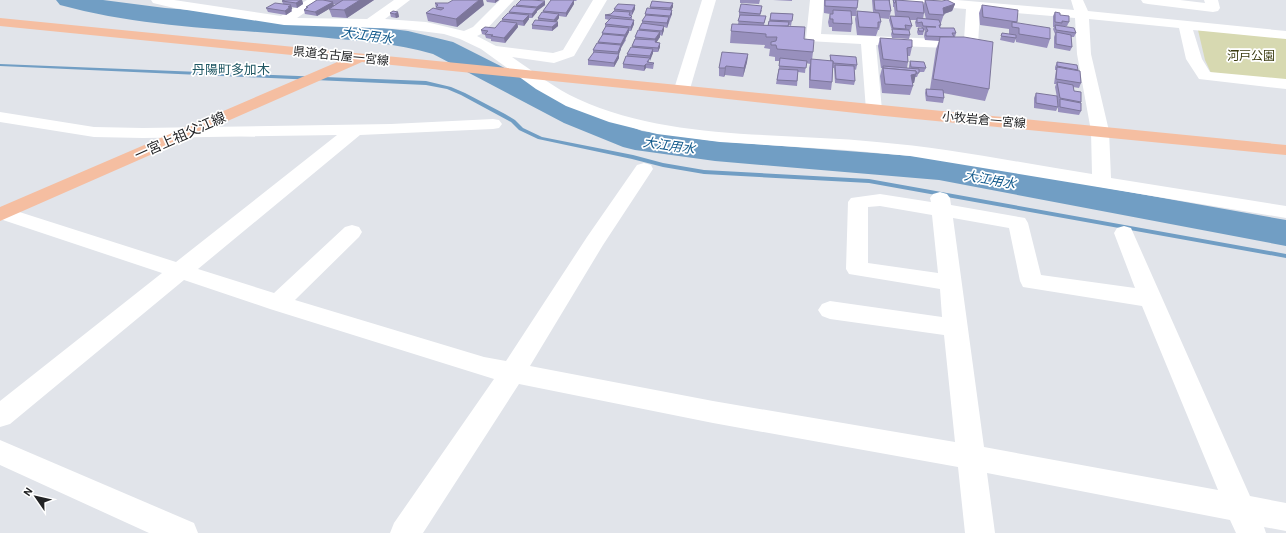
<svg xmlns="http://www.w3.org/2000/svg" width="1286" height="533" font-family="Karla,'Noto Sans JP',sans-serif">
<style>
.green{fill:#d7d9b1}
.lines{fill:none;stroke-linecap:round;stroke-linejoin:round}
.stream{fill:#719ec4;fill-rule:evenodd}
.river{fill:#719ec4;fill-rule:evenodd}
.minor{fill:#fff;fill-rule:evenodd}
.major{fill:#f5bea1;fill-rule:evenodd}
.wall{fill:#9890bd;fill-rule:evenodd}
.shaded-wall{fill:#7c769a}
.building{fill:#b1a8dc;stroke:#7c769a}
.labels{text-anchor:middle;stroke-width:3.5;stroke-linejoin:round;paint-order:stroke}
.far-street-label{font-size:12px;fill:#222325;stroke:#fff}
.far-park-label{font-size:12px;fill:#3b3c10;stroke:#fff}
.far-water-label{font-size:13px;font-style:italic;fill:#125a8c;stroke:#fff}
.far-quarter-label{font-size:13px;fill:#215864;stroke:#fff}
.street-label{font-size:14px;fill:#222325;stroke:#fff}
</style>
<rect width="100%" height="100%" fill="#e1e4ea"/>
<path class="green" d="M1198,30L1286,38V80L1211,73L1205,60Z"/>
<g class="lines">
<path class="stream" d="M0,64L426,81L451,87L465,93L505,114L515,120L523,128L542,137L633,155L663,163L704,170L869,179L1286,254V258L869,183L704,174L663,167L632,159L538,139L519,130L511,122L461,95L447,89L426,85L0,66Z"/>
<path class="river" d="M56,0H103L165,8L327,21L408,31L453,42L586,109L642,131L715,141L939,158L1286,220V246L939,180L715,161L635,150L623,147L564,123L433,54C396,43 357,41 319,37C233,29 144,28 60,5Z"/>
<g class="minor">
<path d="M151,0H174L281,16L307,0H323L297,18L367,19L394,0H410L385,19L426,22L464,31L473,27L500,0H514L483,33L477,36L496,46L553,53L563,50L593,0H607L574,56L554,63L512,57C534,72 554,88 578,99C669,141 779,132 877,142C949,148 1021,163 1092,174L1091,131L1077,54L1075,18L980,10L978,45L976,48L971,49L876,45L882,110L880,114L874,115L868,114L866,110L861,44L808,41L806,38L810,0H824L821,34L964,40L966,9L905,4L900,3L898,0H957L1074,10L1071,0H1083L1088,11L1286,31V39L1193,30L1202,59L1210,72L1286,79V89L1199,79L1186,59L1179,28L1089,19L1091,54L1109,131L1111,178L1286,206V218L910,156L846,150L720,142L657,134L609,122L566,106L536,89L481,49L460,39L444,34L405,29L284,25L174,8L153,3Z"/>
<path d="M702,0H716L690,89L688,92L682,94L676,92L674,89Z"/>
<path d="M1141,0H1180L1205,3L1204,0H1218L1220,8L1218,11L1213,12L1148,4L1143,3Z"/>
<path d="M0,112L94,127L143,128L391,124L493,119L499,120L502,124L499,128L493,129L360,135L198,269L274,293L345,227L352,225L359,227L362,232L359,237L295,300L484,357L506,361L587,237L637,165L644,163L651,165L653,169L603,245L530,366L713,401L955,442L944,335L830,319L822,316L818,310L822,304L830,301L942,317L940,289L849,274L846,269L848,202L851,198L880,194L931,202L930,198L933,194L940,192L947,194L950,198L951,205L1025,218L1028,223L1041,275L1135,288L1114,233L1117,228L1124,226L1131,228L1250,496L1286,503V531L1264,527L1266,533H1236L1230,520L987,473L995,533H965L958,467L713,423L519,384L423,533H390L394,523L494,379L270,309L184,280L10,424L0,427V401L162,273L0,219V207L10,209L176,262L337,135L143,138L94,137L0,122ZM880,206L932,215L938,273L868,263V207ZM953,218L1009,228L1020,281L1023,287L1142,306L1218,490L984,447Z"/>
<path d="M0,440L194,523L198,533H149L0,465Z"/>
</g>
<path class="major" d="M0,18L1286,145V155L874,115L682,94L362,62L0,221V207L342,60L0,26Z"/>
</g>
<g class="wall">
<path d="M282,0H302L303,4L297,8L292,7V9L291,10L292,11L286,15L268,12L266,8L283,4L282,1H283Z"/>
<path d="M317,0H374L347,18L332,17L329,9L336,5L333,4L334,6L317,16L305,14L304,10L306,8V7Z"/>
<path d="M486,0H499L495,3L487,2Z"/>
<path d="M551,0H577L576,1H574V4L566,17L559,16V18L556,21L558,26L552,31L532,29V25L538,20V18L543,12V11Z"/>
<path d="M740,0H760L759,4L740,3Z"/>
<path d="M773,0H792V1Z"/>
<path d="M824,0H858L856,16H851L852,24L851,32L832,31V27H829L828,22L830,14L824,13Z"/>
<path d="M872,0H890V3L891,11L889,19L880,18L881,22L879,30H878L876,36L857,35L855,19L857,11L873,12Z"/>
<path d="M893,0H900L923,7L925,0L955,4L952,11L944,14L941,23V25L940,28L956,33L955,37L989,89L985,101L943,93L944,98L943,103L926,101L925,93L926,89H930L936,49L939,41L925,40L924,36L925,30H924L923,35H918L917,32L918,28H922L921,27H916L915,22L916,20H910L912,26L910,30H905L910,35L909,39L892,38L891,34L892,31L889,20L890,16H895L894,7H893ZM924,11L926,19H923L924,13Z"/>
<path d="M435,3H448L484,5L457,27L428,21L426,13L436,9Z"/>
<path d="M516,5H545L537,11V12L532,18H529V19L524,26L518,25V27L505,43L491,41V39L486,38L485,35L482,34L481,30L495,28L502,21V19L509,13V12L516,6Z"/>
<path d="M635,5V9L632,15H630V16H632V20L634,24L631,31H629V32L625,39L626,40L621,48V49L619,54V58L614,67L588,65V60L593,54V50L602,36V33L605,28V24L609,20L605,19V15L611,14L614,11V9Z"/>
<path d="M982,5L1017,22V23L1050,39L1047,48L1016,42V39L1014,43L1000,40L1002,33L1009,34V29L980,25L979,13Z"/>
<path d="M650,7H673L671,10H672V14L667,28L664,27V30L662,36L660,35V37L656,43H660V47L658,52H653V53L649,61V62L654,63L653,69L646,68L644,71L623,68V64L627,56V54L632,47V46L635,39V37L642,23V21L645,17V14L650,8Z"/>
<path d="M762,10L760,16H766L764,25L768,26L771,13L793,14L791,26L789,25L788,26L804,39L813,52L812,60L830,61V55L857,65L856,70L854,69L855,81L854,85L835,83L834,68H833L832,82L831,90L809,88V68L810,64L806,63L805,73L798,72L797,86L776,84L780,61H775V57L769,56L770,49L764,48L765,45L730,43L731,31L738,24L740,16H739V12Z"/>
<path d="M398,12L399,17L396,18L391,17L390,13Z"/>
<path d="M1055,12L1060,15L1069,22L1067,26H1061L1076,33L1074,37H1071L1072,47L1070,51L1054,48V37L1055,34L1053,29L1054,27H1053V16Z"/>
<path d="M880,38L912,47L910,56H908V62L907,68H909V66L910,61L926,68L924,72H919L917,77H915L914,83H912L913,86L910,95L882,93L880,76L882,68H881L878,46Z"/>
<path d="M748,54L747,62L743,77L725,75L724,77L719,76V68Z"/>
<path d="M1057,62L1078,70L1081,83L1079,88L1073,87L1074,91L1081,102V111L1079,115L1058,112V103L1055,87L1056,84H1054L1056,70H1055V67Z"/>
<path d="M1036,93L1058,107L1056,111L1034,108V98Z"/>
</g>
<g class="shaded-wall">
<path d="M299,0H302L303,4L297,8L296,3Z"/>
<path d="M360,0H374L347,18L344,10Z"/>
<path d="M479,0H483L484,5L457,27L456,19Z"/>
<path d="M495,0H499L495,3Z"/>
<path d="M574,0V4L566,17V13Z"/>
<path d="M545,1V5L537,11V7Z"/>
<path d="M333,2L334,6L317,16L315,12Z"/>
<path d="M673,3V7L670,12V8Z"/>
<path d="M955,4L952,11L941,15L943,8Z"/>
<path d="M291,5L292,9L291,10L292,11L286,15L285,11Z"/>
<path d="M635,5V9L632,15V11Z"/>
<path d="M537,8V12L532,18V14Z"/>
<path d="M672,10V14L669,20L670,16Z"/>
<path d="M398,12L399,17L396,18L395,14Z"/>
<path d="M559,14V18L555,24L554,20Z"/>
<path d="M529,15V19L524,26L523,21Z"/>
<path d="M669,17V21L667,28V23Z"/>
<path d="M634,20V24L631,31V27Z"/>
<path d="M558,22V26L552,31V27Z"/>
<path d="M517,23L518,27L505,43L504,38Z"/>
<path d="M664,26V30L662,36V31Z"/>
<path d="M629,28V32L621,48V49L619,54V58L614,67V63L618,56V52L621,46V44Z"/>
<path d="M660,32V37L656,43L655,42V39Z"/>
<path d="M660,43V47L658,52V48Z"/>
<path d="M653,49V53L650,61V56Z"/>
<path d="M748,54L747,62L743,77L744,68Z"/>
<path d="M646,64V68L644,71V66Z"/>
<path d="M726,66L725,75L724,77L725,68Z"/>
<path d="M916,74L914,83L908,84L911,75Z"/>
</g>
<g class="building">
<path d="M285,0H301L296,3L282,1Z"/>
<path d="M317,0H323L333,2L315,12L304,10L308,7H306Z"/>
<path d="M343,0H360L344,10L329,9Z"/>
<path d="M453,0H479L456,19L426,13L433,8L441,10L444,8L436,7L438,5L435,3H448Z"/>
<path d="M521,0H532L545,1L537,7L516,5Z"/>
<path d="M551,0H574L566,13L543,11Z"/>
<path d="M825,0H858L857,8L825,6Z"/>
<path d="M874,0H890H889L891,11L875,10Z"/>
<path d="M893,0H896L895,3H894Z"/>
<path d="M896,0L923,2L924,13L897,11Z"/>
<path d="M925,0L942,1L947,0L955,4L943,8L944,15L929,14Z"/>
<path d="M652,1L673,3L670,8L650,7Z"/>
<path d="M275,3L291,5L288,7H290L285,11L266,8Z"/>
<path d="M618,4L635,5L632,11L614,9Z"/>
<path d="M741,4L762,6L760,14L739,12Z"/>
<path d="M982,5L1018,10L1017,22L983,17Z"/>
<path d="M514,6L537,8L532,14L509,12Z"/>
<path d="M647,8L672,10L670,16L645,14Z"/>
<path d="M833,10L851,11L852,24L833,23V19H830V14H833Z"/>
<path d="M393,11L398,12L395,14L390,13Z"/>
<path d="M614,11L630,12L629,15L632,16L630,18L605,15L611,14Z"/>
<path d="M857,11L879,13L881,22H878V28L859,27Z"/>
<path d="M542,12L559,14L554,20L538,18Z"/>
<path d="M1055,12L1060,13V15L1069,16V22L1062,21V23L1055,22Z"/>
<path d="M508,13L529,15L523,21L502,19Z"/>
<path d="M771,13L793,14L792,21L770,20Z"/>
<path d="M646,15L669,17L667,23L642,21Z"/>
<path d="M740,15L766,16L764,23L738,21Z"/>
<path d="M890,16L909,17L912,26L905,25L906,29L893,28Z"/>
<path d="M611,18L634,20L631,27L605,24Z"/>
<path d="M917,18L939,20L941,25H939L940,28H954L956,33H952L954,37L926,36V32L928,31L926,27H936L923,26L922,22L917,23Z"/>
<path d="M535,20L558,22L552,27L532,25Z"/>
<path d="M501,21L517,23L504,38L491,36L493,35L485,34L488,31L481,30L485,27L495,28Z"/>
<path d="M769,21L789,22L788,26H768Z"/>
<path d="M1012,22L1050,28V39L1019,34V28L1012,27Z"/>
<path d="M642,23L664,26L662,31L639,29Z"/>
<path d="M732,24L805,27L804,39L814,40L813,52L777,49L776,45H771V42L776,41L777,37H766V34L731,31Z"/>
<path d="M1055,25L1074,28L1076,33L1056,30Z"/>
<path d="M606,26L629,28L625,35L602,33Z"/>
<path d="M918,28H923L924,31H919Z"/>
<path d="M892,29L909,30L910,35L893,34Z"/>
<path d="M638,30L660,32L655,39L635,37Z"/>
<path d="M1056,32L1071,35L1072,47L1056,44Z"/>
<path d="M1002,33L1016,35V38L1001,36Z"/>
<path d="M603,34L625,36L621,44L598,42Z"/>
<path d="M940,37H964L993,42L989,89L933,79Z"/>
<path d="M880,38L912,40V47L907,48L908,62L883,59Z"/>
<path d="M635,39L656,40L655,42L660,43L658,48L632,46Z"/>
<path d="M597,43L621,45L618,52L593,50Z"/>
<path d="M631,47L653,49L650,56L627,54Z"/>
<path d="M594,52L619,54L614,63L588,60Z"/>
<path d="M722,52L748,54L744,68L726,66L725,68H719Z"/>
<path d="M830,55L856,57L857,65L833,63V61H831Z"/>
<path d="M626,56L650,58L647,62L654,63L653,64H646L644,66L623,64Z"/>
<path d="M780,58L807,61L806,68L779,66Z"/>
<path d="M811,59L833,61L832,82L810,80Z"/>
<path d="M910,61L924,62L926,68L911,67Z"/>
<path d="M1057,62L1077,65L1078,70L1057,66Z"/>
<path d="M835,65L854,66L855,81L836,79Z"/>
<path d="M883,66L919,69V73H916V71L883,68Z"/>
<path d="M1057,67L1080,71L1081,83L1056,79Z"/>
<path d="M883,68L916,71V74L911,75L913,86L885,84Z"/>
<path d="M779,69L798,70L797,81L777,80Z"/>
<path d="M1057,82L1073,85L1074,91L1081,92V102L1060,98Z"/>
<path d="M926,89L943,90L944,98L927,96Z"/>
<path d="M1036,93L1057,96L1058,107L1036,103Z"/>
<path d="M1060,99L1081,103V111L1060,107Z"/>
</g>
<g class="labels">
<g class="far-street-label">
<text transform="translate(341 56) rotate(6)" y="4">県道名古屋一宮線</text>
<text transform="translate(984 120) rotate(5)" y="4">小牧岩倉一宮線</text>
</g>
<g class="far-park-label">
<text x="1251" y="60">河戸公園</text>
</g>
<g class="far-water-label">
<text transform="translate(367 35) rotate(8)" y="5">大江用水</text>
<text transform="translate(669 145) rotate(8)" y="5">大江用水</text>
<text transform="translate(990 179) rotate(10)" y="5">大江用水</text>
</g>
<g class="far-quarter-label">
<text x="231" y="74">丹陽町多加木</text>
</g>
<g class="street-label">
<text transform="translate(180 136) rotate(-24)" y="5">一宮上祖父江線</text>
</g>
</g>
<g transform="translate(36 497) rotate(304)" stroke="#ffffff" stroke-width="3" paint-order="stroke">
<path d="M0-3L7 15L0 10L-7 15Z" fill="#222325"/>
<text y="-6" font-size="11" font-weight="bold" text-anchor="middle" fill="#222325">N</text>
</g>
</svg>
